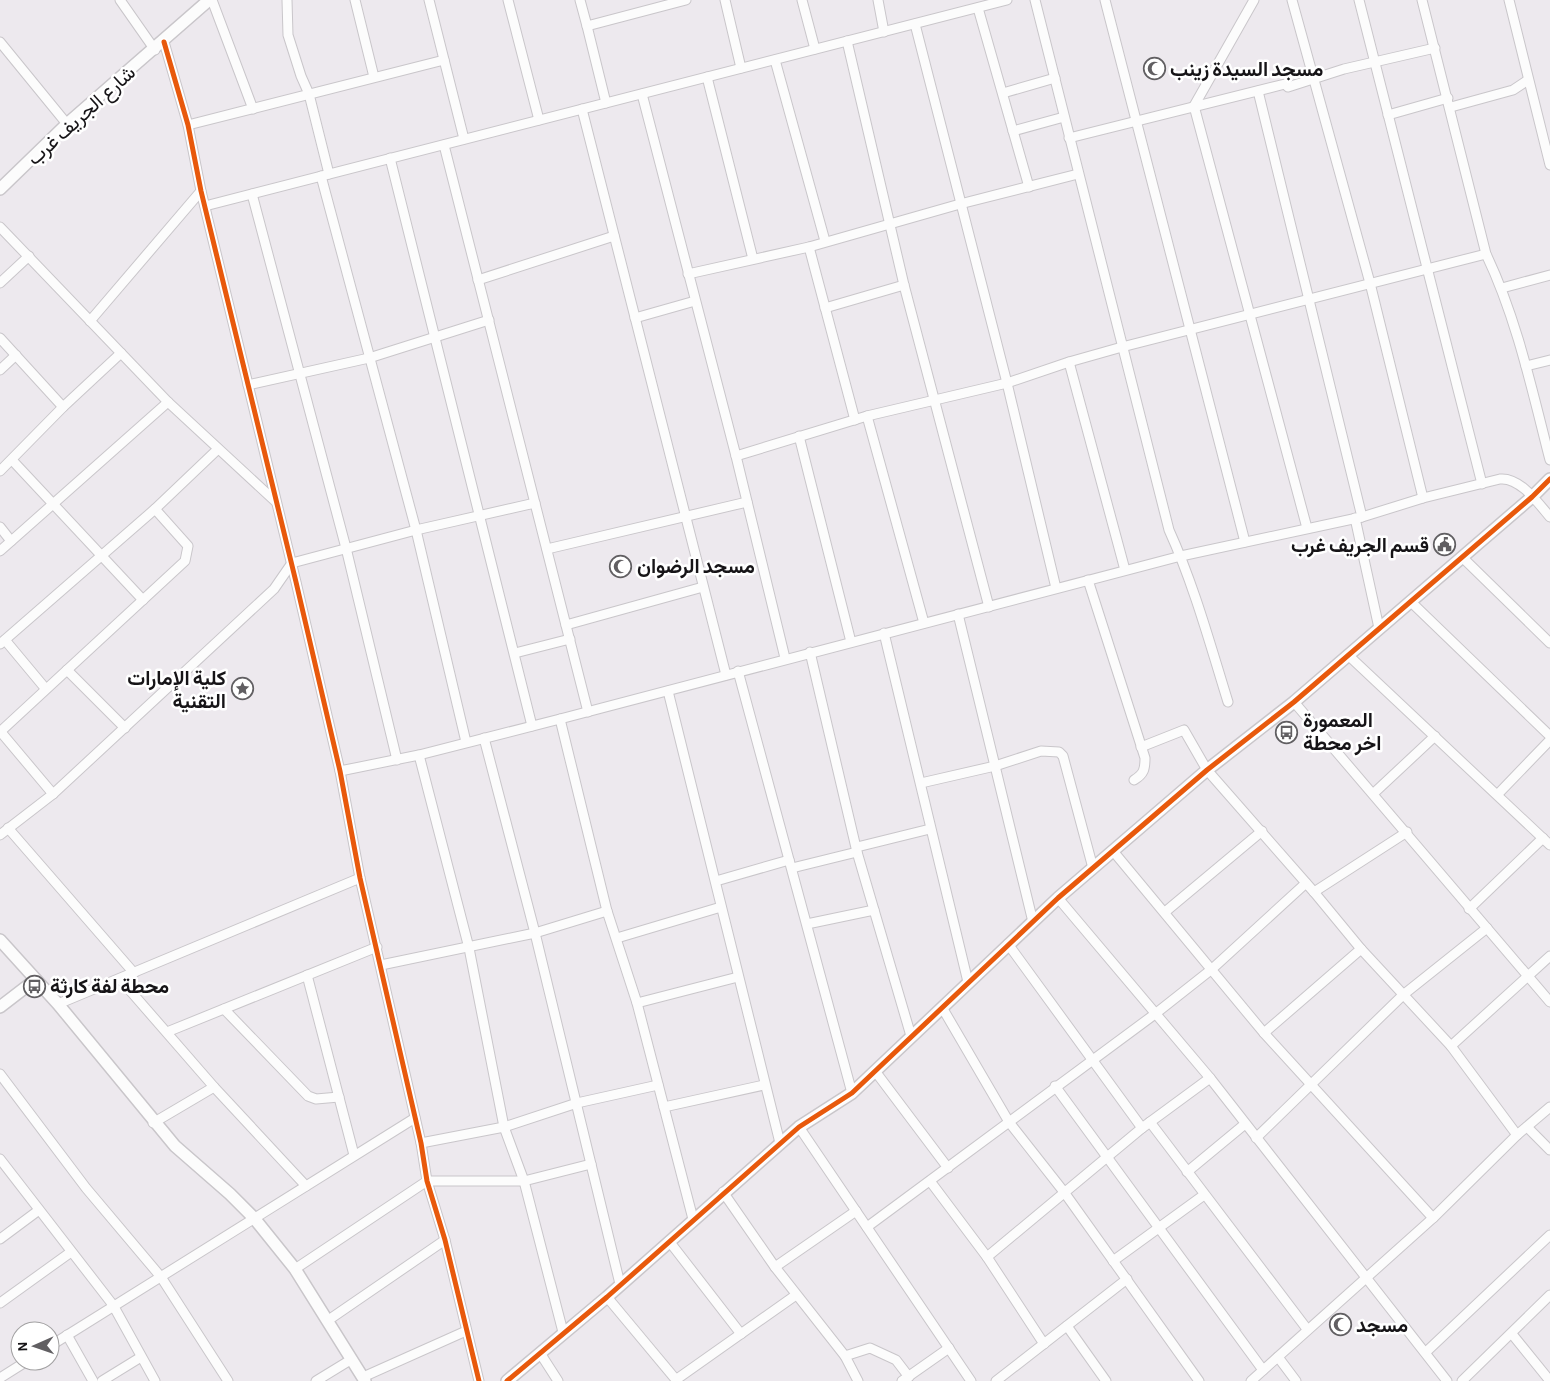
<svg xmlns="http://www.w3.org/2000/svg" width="1550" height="1381" font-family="'Alegreya Sans',Vazirmatn,sans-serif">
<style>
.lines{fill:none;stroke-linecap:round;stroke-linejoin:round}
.minor-casing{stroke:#c9c6ca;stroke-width:11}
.tertiary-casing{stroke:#c9c6ca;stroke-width:14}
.minor{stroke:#fcfcfc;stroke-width:9}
.tertiary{stroke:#fcfcfc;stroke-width:11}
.cycleway-casing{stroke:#fff;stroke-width:8}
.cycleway{stroke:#e8590c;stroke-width:5}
.labels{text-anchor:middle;stroke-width:5;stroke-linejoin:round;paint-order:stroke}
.poi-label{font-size:20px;font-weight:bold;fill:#161417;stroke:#fff;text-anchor:start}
.street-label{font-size:20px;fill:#161417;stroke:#fff}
</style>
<rect width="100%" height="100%" fill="#ede9ee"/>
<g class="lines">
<defs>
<g id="minor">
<path d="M120,0L155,50"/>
<path d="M212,0L253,109"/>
<path d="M287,0L288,35L301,76L309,94L329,174"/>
<path d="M355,0L374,77"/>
<path d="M429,0L464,139"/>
<path d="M508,0L539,120"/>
<path d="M580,0L587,26L686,0"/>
<path d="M725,0L741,68"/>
<path d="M802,0L815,49"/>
<path d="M878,0L884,32"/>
<path d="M1035,0L1169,530C1194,585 1210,644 1228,702"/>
<path d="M1105,0L1245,542"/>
<path d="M1254,0L1194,106L1307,528"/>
<path d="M1292,0L1370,283L1423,498"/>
<path d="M1359,0L1482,484"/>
<path d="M1422,0L1486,254C1517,319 1532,390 1550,460"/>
<path d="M1509,0L1550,165"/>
<path d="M978,8L1029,187"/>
<path d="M915,24L1007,383L1056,588"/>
<path d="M587,26L606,103"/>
<path d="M847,41L904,285L989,607"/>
<path d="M0,42L67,124"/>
<path d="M164,42L188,125L201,191L296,582L340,771L360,878L421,1143L427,1181L445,1240L479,1381"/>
<path d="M775,60L825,241"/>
<path d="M707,77L753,259"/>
<path d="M1258,91L1362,517"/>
<path d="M1003,93L1055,78"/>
<path d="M642,94L736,456L785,658"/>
<path d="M1451,107L1513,90L1528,80"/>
<path d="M582,109L726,675"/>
<path d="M1388,115L1448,98"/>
<path d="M188,125L444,60"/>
<path d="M1013,131L1064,117"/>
<path d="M1069,138L1285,84L1288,87L1344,69L1435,48"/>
<path d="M444,145L588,712"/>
<path d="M390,158L532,726"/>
<path d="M321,176L416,530L466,742"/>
<path d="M252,194L346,548L397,760"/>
<path d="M205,206L1007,0"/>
<path d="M0,227L168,402L275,501"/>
<path d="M809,247L855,420"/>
<path d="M688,274L809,247L960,204L1078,174"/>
<path d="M478,280L614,236"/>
<path d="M0,283L29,256"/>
<path d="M1502,288L1550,275"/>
<path d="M825,308L904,285"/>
<path d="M635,318L695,301"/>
<path d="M90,321L201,191"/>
<path d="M0,338L63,407"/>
<path d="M1069,362L1125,570"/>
<path d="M1526,366L1550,360"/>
<path d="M0,370L16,355"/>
<path d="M248,385L369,358L489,320"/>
<path d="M867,416L924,623"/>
<path d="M799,436L851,642"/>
<path d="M736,456L867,416L1007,383L1069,362L1122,347L1486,254"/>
<path d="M12,460L143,600"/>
<path d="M0,471L63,407L121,353"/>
<path d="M1355,518L1379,628"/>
<path d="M0,527L11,541"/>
<path d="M547,549L747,502"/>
<path d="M0,551L168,402"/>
<path d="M1462,557L1550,643"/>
<path d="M1088,580L1145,758C1145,769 1144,774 1134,780"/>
<path d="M1410,601L1550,736"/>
<path d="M958,614L1033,922"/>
<path d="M566,625L703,587"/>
<path d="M884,633L968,982"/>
<path d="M5,640L45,688"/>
<path d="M0,644L155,509L218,449"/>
<path d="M810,652L857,852L911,1036"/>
<path d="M515,653L570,639"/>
<path d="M1348,655L1550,845"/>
<path d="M67,670L125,728"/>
<path d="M738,671L852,1093"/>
<path d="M668,691L780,1143"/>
<path d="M1294,702L1550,1002"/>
<path d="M560,719L607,911L637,1003L693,1219"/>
<path d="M0,731L53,794"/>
<path d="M0,732L185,561L188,546L155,509"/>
<path d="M484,738L535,933L620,1284"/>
<path d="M1141,747L1184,730L1207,770L1314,892L1361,949L1451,1046L1517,1135"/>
<path d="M419,755L469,948L504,1127L524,1181L563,1332"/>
<path d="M340,771L419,755L560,719L1181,556L1362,517L1423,498L1500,479C1520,477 1538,503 1550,517"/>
<path d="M921,783L995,766L1041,751L1059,752L1063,756L1093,868"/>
<path d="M1374,793L1435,736"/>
<path d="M1498,794L1550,740"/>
<path d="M8,828L134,973"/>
<path d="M0,835L53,794L274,589L292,563L416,530L535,503"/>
<path d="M857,847L930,829"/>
<path d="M1113,851L1264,1033L1433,1218"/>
<path d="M792,868L857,852"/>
<path d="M716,881L789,860"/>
<path d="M1314,892L1407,832"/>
<path d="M1058,898L1210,1078L1447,1381"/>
<path d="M1469,909L1543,838"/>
<path d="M1165,912L1262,831"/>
<path d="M807,924L874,910"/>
<path d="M617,938L721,907"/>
<path d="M1008,944L1142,1128L1210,1078"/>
<path d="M381,965L535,933L607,911"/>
<path d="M307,975L354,1155"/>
<path d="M120,979L214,1087L306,1186"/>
<path d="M637,1003L738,977"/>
<path d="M58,1004L360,878"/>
<path d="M224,1009L308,1096L316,1099L339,1097"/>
<path d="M943,1009L1009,1122L1064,1192L1199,1381"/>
<path d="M167,1032L377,947"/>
<path d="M1264,1033L1361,949"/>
<path d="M1451,1046L1550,956"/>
<path d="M875,1071L948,1168"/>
<path d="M0,1074L86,1188L161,1277L228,1381"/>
<path d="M1055,1086L1263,1370"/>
<path d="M664,1107L764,1085"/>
<path d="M1150,1122L1307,1329"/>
<path d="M153,1123L214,1087"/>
<path d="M799,1127L971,1381"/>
<path d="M1527,1127L1550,1150"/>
<path d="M1256,1138L1403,995L1487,928"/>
<path d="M421,1143L504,1127L577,1103L658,1085"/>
<path d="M0,1159L113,1305L155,1381"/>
<path d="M1187,1172L1245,1124"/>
<path d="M930,1181L987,1257L1044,1344"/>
<path d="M723,1192L775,1267L845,1356L858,1381"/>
<path d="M867,1227L1155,1014L1212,969L1306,883"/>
<path d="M0,1239L39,1210"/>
<path d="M669,1241L741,1334"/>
<path d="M987,1257L1142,1128"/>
<path d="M1113,1261L1204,1195"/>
<path d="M775,1267L856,1211"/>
<path d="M295,1269L427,1181H524L591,1164"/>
<path d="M607,1297L677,1381"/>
<path d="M0,1303L71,1252"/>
<path d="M327,1321L445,1240"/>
<path d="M1067,1326L1106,1381"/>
<path d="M1512,1334L1550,1381"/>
<path d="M67,1335L93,1381"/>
<path d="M50,1346L415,1118"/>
<path d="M1426,1352L1550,1235"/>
<path d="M540,1353L558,1381"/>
<path d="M845,1356L870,1348L896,1360L909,1377"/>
<path d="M1278,1357L1296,1381"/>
<path d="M363,1377L466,1331"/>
<path d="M0,1378L27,1361"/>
<path d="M677,1379L796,1295"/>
<path d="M102,1381L141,1357"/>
<path d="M316,1381L352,1359"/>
<path d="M902,1381L949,1348"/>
<path d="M996,1381L1127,1279"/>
<path d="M1251,1381L1433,1218L1517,1135L1550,1107"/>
<path d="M1462,1381L1550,1295"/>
</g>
<g id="tertiary">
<path d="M0,189L67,124L209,0"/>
<path d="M0,940L58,1004L175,1146L230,1194L254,1218L295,1269L365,1381"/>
<path d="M0,1007L35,980"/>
<path d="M507,1381L607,1297L799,1127L852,1093L1058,898L1207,770L1294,702L1532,497L1550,479"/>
</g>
</defs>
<use href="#minor" class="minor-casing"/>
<use href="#tertiary" class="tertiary-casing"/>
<use href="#minor" class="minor"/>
<use href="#tertiary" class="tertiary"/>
<defs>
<g id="cycleway">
<path d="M164,42L188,125L201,191L296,582L340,771L360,878L421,1143L427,1181L445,1240L479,1381"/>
<path d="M507,1381L607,1297L799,1127L852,1093L1058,898L1207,770L1294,702L1532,497L1550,479"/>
</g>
</defs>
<use href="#cycleway" class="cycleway-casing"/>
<use href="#cycleway" class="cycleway"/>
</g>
<defs>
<symbol id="mosque-ring" viewBox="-11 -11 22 22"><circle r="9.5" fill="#fff" stroke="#615f62" stroke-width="1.5"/><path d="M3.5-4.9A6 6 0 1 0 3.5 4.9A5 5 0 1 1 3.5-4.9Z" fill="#615f62"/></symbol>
<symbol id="civic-ring" viewBox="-11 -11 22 22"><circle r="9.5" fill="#fff" stroke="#615f62" stroke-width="1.5"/><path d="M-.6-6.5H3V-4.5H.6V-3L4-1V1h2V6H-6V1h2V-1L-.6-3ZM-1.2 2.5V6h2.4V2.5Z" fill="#615f62"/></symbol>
<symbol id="sight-ring" viewBox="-11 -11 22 22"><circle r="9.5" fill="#fff" stroke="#615f62" stroke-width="1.5"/><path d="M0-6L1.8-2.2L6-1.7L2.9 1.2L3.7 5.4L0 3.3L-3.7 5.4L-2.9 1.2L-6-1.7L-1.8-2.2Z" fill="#615f62"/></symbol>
<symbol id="bus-ring" viewBox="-11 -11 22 22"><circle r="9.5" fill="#fff" stroke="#615f62" stroke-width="1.5"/><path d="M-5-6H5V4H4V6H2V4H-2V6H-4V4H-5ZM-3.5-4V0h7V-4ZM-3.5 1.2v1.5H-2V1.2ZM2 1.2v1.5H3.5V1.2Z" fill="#615f62"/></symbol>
</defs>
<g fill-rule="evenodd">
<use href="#mosque-ring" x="1142" y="56" width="25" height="25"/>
<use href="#civic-ring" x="1432" y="532" width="25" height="25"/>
<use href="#mosque-ring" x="608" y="554" width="25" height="25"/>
<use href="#sight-ring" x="230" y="676" width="25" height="25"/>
<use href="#bus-ring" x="1274" y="720" width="25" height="25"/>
<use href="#bus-ring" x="22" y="974" width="25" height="25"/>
<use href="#mosque-ring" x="1328" y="1312" width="25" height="25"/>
</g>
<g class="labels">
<g class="poi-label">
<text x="1170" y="76">مسجد السيدة زينب</text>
<text x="1429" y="552" text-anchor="end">قسم الجريف غرب</text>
<text x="637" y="573">مسجد الرضوان</text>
<text x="226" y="685" text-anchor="end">كلية الإمارات<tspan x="226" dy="23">التقنية</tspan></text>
<text x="1303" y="727">المعمورة<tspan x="1303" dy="23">اخر محطة</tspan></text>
<text x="50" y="993">محطة لفة كارثة</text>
<text x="1356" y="1332">مسجد</text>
</g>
<g class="street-label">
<text transform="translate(81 115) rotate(-42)" y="7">شارع الجريف غرب</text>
</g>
</g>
<g transform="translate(35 1346) rotate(268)"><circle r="24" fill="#ffffff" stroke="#a2a1a2"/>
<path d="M0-4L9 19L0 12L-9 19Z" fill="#615f62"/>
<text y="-8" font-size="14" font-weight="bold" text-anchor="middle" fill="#161417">N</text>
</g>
</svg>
